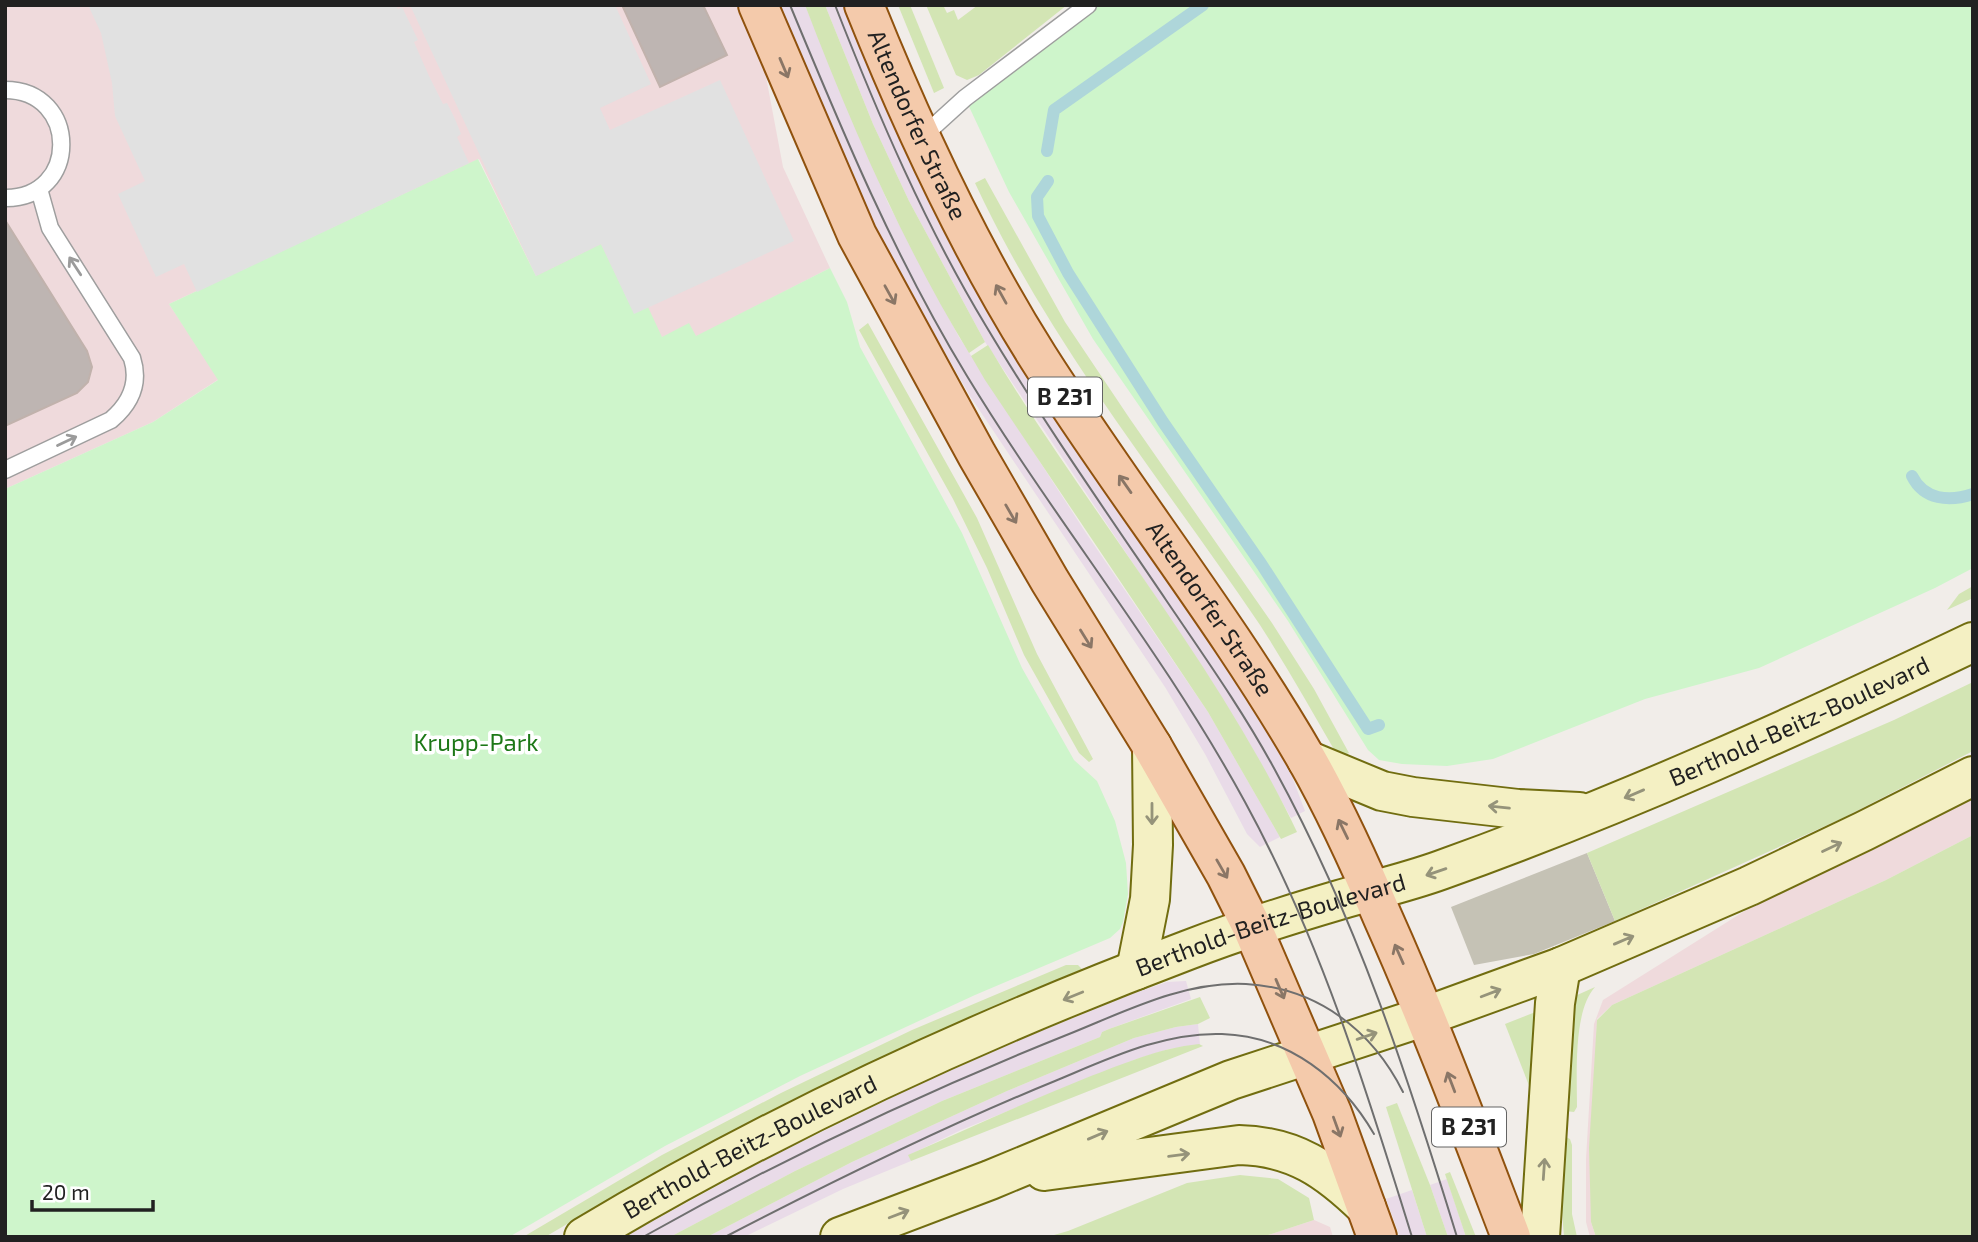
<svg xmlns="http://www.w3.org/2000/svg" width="1978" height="1242" font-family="'Exo 2',sans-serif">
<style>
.commercial{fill:#efdadc}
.industrial{fill:#e9dbe8}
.construction{fill:#c5c2b5}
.grass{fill:#d3e5b4}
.park{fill:#cef5cb}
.parking{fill:#e1e1e1}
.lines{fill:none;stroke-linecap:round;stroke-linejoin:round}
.stream{stroke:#aed6da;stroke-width:12}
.building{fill:#beb5b2;stroke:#c1b2ac;stroke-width:2}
.lane-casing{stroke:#9e9e9e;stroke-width:19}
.secondary-casing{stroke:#716d10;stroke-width:42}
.primary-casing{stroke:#90520e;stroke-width:42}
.lane{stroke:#fff;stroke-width:16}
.secondary{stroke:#f4f0c3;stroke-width:38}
.primary{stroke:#f4caab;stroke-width:38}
.tram{stroke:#6f6f6f;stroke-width:2}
.oneway{stroke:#8a7666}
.oneway2{stroke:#9b9b9b}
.oneway3{stroke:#95937a}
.labels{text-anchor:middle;stroke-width:7;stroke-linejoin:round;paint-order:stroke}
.shield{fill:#fff;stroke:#646464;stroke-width:2}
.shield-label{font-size:23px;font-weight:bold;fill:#212121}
.street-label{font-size:24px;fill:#212121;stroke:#fff}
.park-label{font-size:24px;fill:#1d7817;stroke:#fff}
</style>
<rect width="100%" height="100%" fill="#f1ede9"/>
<g class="commercial">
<path d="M5,5H744L760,45L783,167L830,268L696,337H662L536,276L479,159L169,304L219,379L153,422L5,489Z"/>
<path d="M1973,798V835L1886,880L1612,1005L1597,1019L1591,1222L1596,1237H1590L1586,1222V1159L1594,1024L1603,1000L1767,897Z"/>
<path d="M1314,1220L1330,1227L1333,1237H1262Z"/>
</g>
<g class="industrial">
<path d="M780,5H805L888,203L959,337L1086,533L1208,712L1280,837L1260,847L1247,834L1205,754L1165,687L970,396L878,236Z"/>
<path d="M825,5H844L929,201L984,306L1064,431L1196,618L1253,708L1291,774L1305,811L1291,818L1247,739L1209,677L985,342L909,201L873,124Z"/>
<path d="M1186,981L1191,999L1109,1029L1102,1032L1100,1037L942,1101L795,1171L670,1237H624L761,1162L907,1090L1026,1037L1135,993L1167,982Z"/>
<path d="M1198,1024L1200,1045L1169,1049L1134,1060L961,1130L909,1155L911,1161L843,1189L744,1237H707L852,1162L1007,1091L1134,1038L1176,1027Z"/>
<path d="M1447,1179L1466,1237H1448L1430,1185Z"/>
<path d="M1412,1190L1427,1237H1400L1386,1199Z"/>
</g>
<path class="construction" d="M1587,853L1615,921L1534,954L1474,965L1451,907Z"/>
<g class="grass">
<path d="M805,5H825L873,124L909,201L985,342L969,353C902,243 851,125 805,5Z"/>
<path d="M898,5H910L944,88L934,93Z"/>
<path d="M926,5H943L947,13L954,10L958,20L978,5H1067L979,75L967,80L956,75Z"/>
<path d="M985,178L1065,322L1130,419L1272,623L1314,689L1349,753L1339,758C1313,713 1288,668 1260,625C1162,480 1049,343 975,183Z"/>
<path d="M868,323L977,518L1037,654L1093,759L1089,762L1079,753L1024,655L987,568L953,499L859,330Z"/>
<path d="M988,345C1086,510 1214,658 1297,832L1281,839L1208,712L985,380L971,356Z"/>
<path d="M1973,586V598L1947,610L1959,594Z"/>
<path d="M1973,682V751L1843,818L1615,921L1587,853L1894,720Z"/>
<path d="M1973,835V1237H1596L1591,1222L1589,1148L1597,1020L1612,1005L1886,880Z"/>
<path d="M1066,965H1078L1083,970L925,1038L789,1103L649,1176L545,1237H523L662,1155L781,1093L912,1030Z"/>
<path d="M1595,987C1573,1011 1577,1075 1577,1107L1574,1112L1565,1111L1575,996Z"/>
<path d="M1200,997L1210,1018L1198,1024L1176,1027L1134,1038L1007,1091L852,1162L707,1237H670L795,1171L942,1101L1100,1037L1102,1032L1109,1029Z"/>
<path d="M1538,1011L1537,1106L1505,1024Z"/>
<path d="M1199,1044L1203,1046L911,1161L908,1155C967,1129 1026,1102 1086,1078C1123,1064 1159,1048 1199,1044Z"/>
<path d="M1397,1103L1430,1185L1448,1237H1427L1386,1107Z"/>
<path d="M1564,1136L1570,1139L1572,1145V1214L1577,1237H1564L1561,1199Z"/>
<path d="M1450,1172L1476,1237H1466L1445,1174Z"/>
<path d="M1240,1175L1278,1179L1309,1198L1314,1220L1262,1237H1047L1068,1231L1187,1183Z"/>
</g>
<g class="park">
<path d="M1087,5H1973V568L1935,588L1759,668L1645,699L1493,759L1447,766L1402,764L1379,760L1368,750L1288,621L1093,339L1009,192L965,98Z"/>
<path d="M478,159L536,276L601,244L634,313L648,307L662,337L689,323L696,336L830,268L847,302L860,347L962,533L1022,668L1074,760L1097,781L1115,821L1126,863L1128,894L1123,922L1120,929L1110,938L975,995L800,1076L665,1146L509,1237H5V489L153,422L218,380L169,304Z"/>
</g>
<g class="parking">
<path d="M88,5H395L398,9L402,7L418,40L414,42L429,76L443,104L447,103L455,119L461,134L457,137L469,163L197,292L184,264L156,277L118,194L145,181L115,116L112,83L101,33Z"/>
<path d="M410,5H615L651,84L600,108L610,130L720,80L794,241L634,314L601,244L536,276Z"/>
</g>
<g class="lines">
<g class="stream">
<path d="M1047,151L1054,110L1203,5"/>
<path d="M1048,181L1037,197L1038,216L1068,273L1163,422L1262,565L1368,729L1379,725"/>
<path d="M1912,476C1924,500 1949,502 1973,494"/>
</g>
</g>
<g class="building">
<path d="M622,5H703L727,55L660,87Z"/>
<path d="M5,220L87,351L92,367L88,382L77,393L5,426Z"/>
</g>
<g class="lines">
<defs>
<g id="lane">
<path d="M5,90C80,90 80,199 5,198"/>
<path d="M921,138L965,98L1088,5"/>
<path d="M5,470L111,420C131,403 140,383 132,358L50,228L39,189"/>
</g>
<g id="secondary">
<path d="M1307,760L1382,791L1413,797L1518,809L1579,812"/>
<path d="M1136,970L1150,899L1153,845L1152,746"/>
<path d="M1044,1171L1239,1145C1294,1146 1328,1170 1366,1207"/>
<path id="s1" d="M584,1237C775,1123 979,1029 1188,950C1237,931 1288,915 1339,900C1373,890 1408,882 1441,870C1623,805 1799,725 1973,642"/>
<path d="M840,1237L990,1180L1231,1080L1426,1016L1561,967L1749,886L1864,831L1973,776"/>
<path d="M1540,1237L1555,1003L1561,967"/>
</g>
<g id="primary">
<path d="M758,5L857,235L977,455L1050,581L1152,746L1226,875L1252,927L1332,1113L1377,1237"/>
<path id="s2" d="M864,5C913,127 968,246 1038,357C1125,494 1226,620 1307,760C1336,811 1360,864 1383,918C1430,1023 1470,1130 1511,1237"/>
</g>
</defs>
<use href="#lane" class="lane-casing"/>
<use href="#secondary" class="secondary-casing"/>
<use href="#primary" class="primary-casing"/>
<use href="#lane" class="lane"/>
<use href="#secondary" class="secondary"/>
<use href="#primary" class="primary"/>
<g class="tram">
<path d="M790,5C843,133 895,258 967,376C1055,521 1164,653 1245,802C1320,939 1366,1088 1412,1237"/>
<path d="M835,5C878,115 925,225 986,326C1042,420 1105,510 1166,600C1204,656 1243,711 1275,770C1357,920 1407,1074 1457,1237"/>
<path d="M643,1237C782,1159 926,1091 1074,1032C1128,1010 1186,981 1246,984C1317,988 1372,1030 1403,1092"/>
<path d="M725,1237C833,1181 942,1127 1055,1081C1108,1059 1163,1032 1222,1034C1289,1036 1342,1079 1374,1134"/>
</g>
</g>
<defs><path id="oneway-shaft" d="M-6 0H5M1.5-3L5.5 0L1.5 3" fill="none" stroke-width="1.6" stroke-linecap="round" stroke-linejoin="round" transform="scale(1.75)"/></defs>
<g class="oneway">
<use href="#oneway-shaft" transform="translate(784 68) rotate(67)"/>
<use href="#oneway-shaft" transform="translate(1001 294) rotate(-119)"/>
<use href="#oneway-shaft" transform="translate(890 295) rotate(61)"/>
<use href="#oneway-shaft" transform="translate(1125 484) rotate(-125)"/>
<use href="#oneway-shaft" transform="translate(1011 514) rotate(60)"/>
<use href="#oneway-shaft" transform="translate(1086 639) rotate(58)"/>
<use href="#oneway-shaft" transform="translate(1343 829) rotate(-116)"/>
<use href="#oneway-shaft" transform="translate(1222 869) rotate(60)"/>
<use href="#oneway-shaft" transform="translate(1399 954) rotate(-114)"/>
<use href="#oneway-shaft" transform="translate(1280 989) rotate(67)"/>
<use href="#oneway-shaft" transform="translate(1451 1082) rotate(-111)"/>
<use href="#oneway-shaft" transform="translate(1337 1127) rotate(70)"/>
</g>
<g class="oneway2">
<use href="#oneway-shaft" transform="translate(75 266) rotate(-123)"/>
<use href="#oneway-shaft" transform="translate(67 441) rotate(-25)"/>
</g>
<g class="oneway3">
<use href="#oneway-shaft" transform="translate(1634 794) rotate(157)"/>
<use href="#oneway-shaft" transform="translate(1499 807) rotate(-174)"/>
<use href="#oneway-shaft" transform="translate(1152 814) rotate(90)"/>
<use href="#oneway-shaft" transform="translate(1832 847) rotate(-25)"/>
<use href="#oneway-shaft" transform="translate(1436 872) rotate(161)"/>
<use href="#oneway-shaft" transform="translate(1624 940) rotate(-23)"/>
<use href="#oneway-shaft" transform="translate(1491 993) rotate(-21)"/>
<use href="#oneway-shaft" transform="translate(1073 996) rotate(158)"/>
<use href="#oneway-shaft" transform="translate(1367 1036) rotate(-19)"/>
<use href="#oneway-shaft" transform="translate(1098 1135) rotate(-23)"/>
<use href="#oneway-shaft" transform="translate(1179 1155) rotate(-7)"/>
<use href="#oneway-shaft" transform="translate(1544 1169) rotate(-86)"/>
<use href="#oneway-shaft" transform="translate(899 1214) rotate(-21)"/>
</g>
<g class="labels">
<g class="shield">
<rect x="1028" y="377.5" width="74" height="39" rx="5"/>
<rect x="1432" y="1107.5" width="74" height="39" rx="5"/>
</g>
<g class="shield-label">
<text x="1065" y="405">B 231</text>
<text x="1469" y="1135">B 231</text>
</g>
<g class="street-label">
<text dy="8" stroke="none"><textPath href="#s2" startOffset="131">Altendorfer Straße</textPath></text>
<text dy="8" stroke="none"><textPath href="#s2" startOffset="698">Altendorfer Straße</textPath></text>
<text dy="8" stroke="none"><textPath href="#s1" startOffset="1323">Berthold-Beitz-Boulevard</textPath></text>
<text dy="8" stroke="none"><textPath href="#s1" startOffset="756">Berthold-Beitz-Boulevard</textPath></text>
<text dy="8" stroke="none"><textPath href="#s1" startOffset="189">Berthold-Beitz-Boulevard</textPath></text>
</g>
<g class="park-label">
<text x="476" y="751">Krupp-Park</text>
</g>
</g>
<rect width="1978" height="1242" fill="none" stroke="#212121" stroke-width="14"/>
<path d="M32 1200v10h121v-10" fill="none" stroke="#212121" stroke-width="3.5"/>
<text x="42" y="1200" font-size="21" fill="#212121" stroke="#ffffff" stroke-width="5" paint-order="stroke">20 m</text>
</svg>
